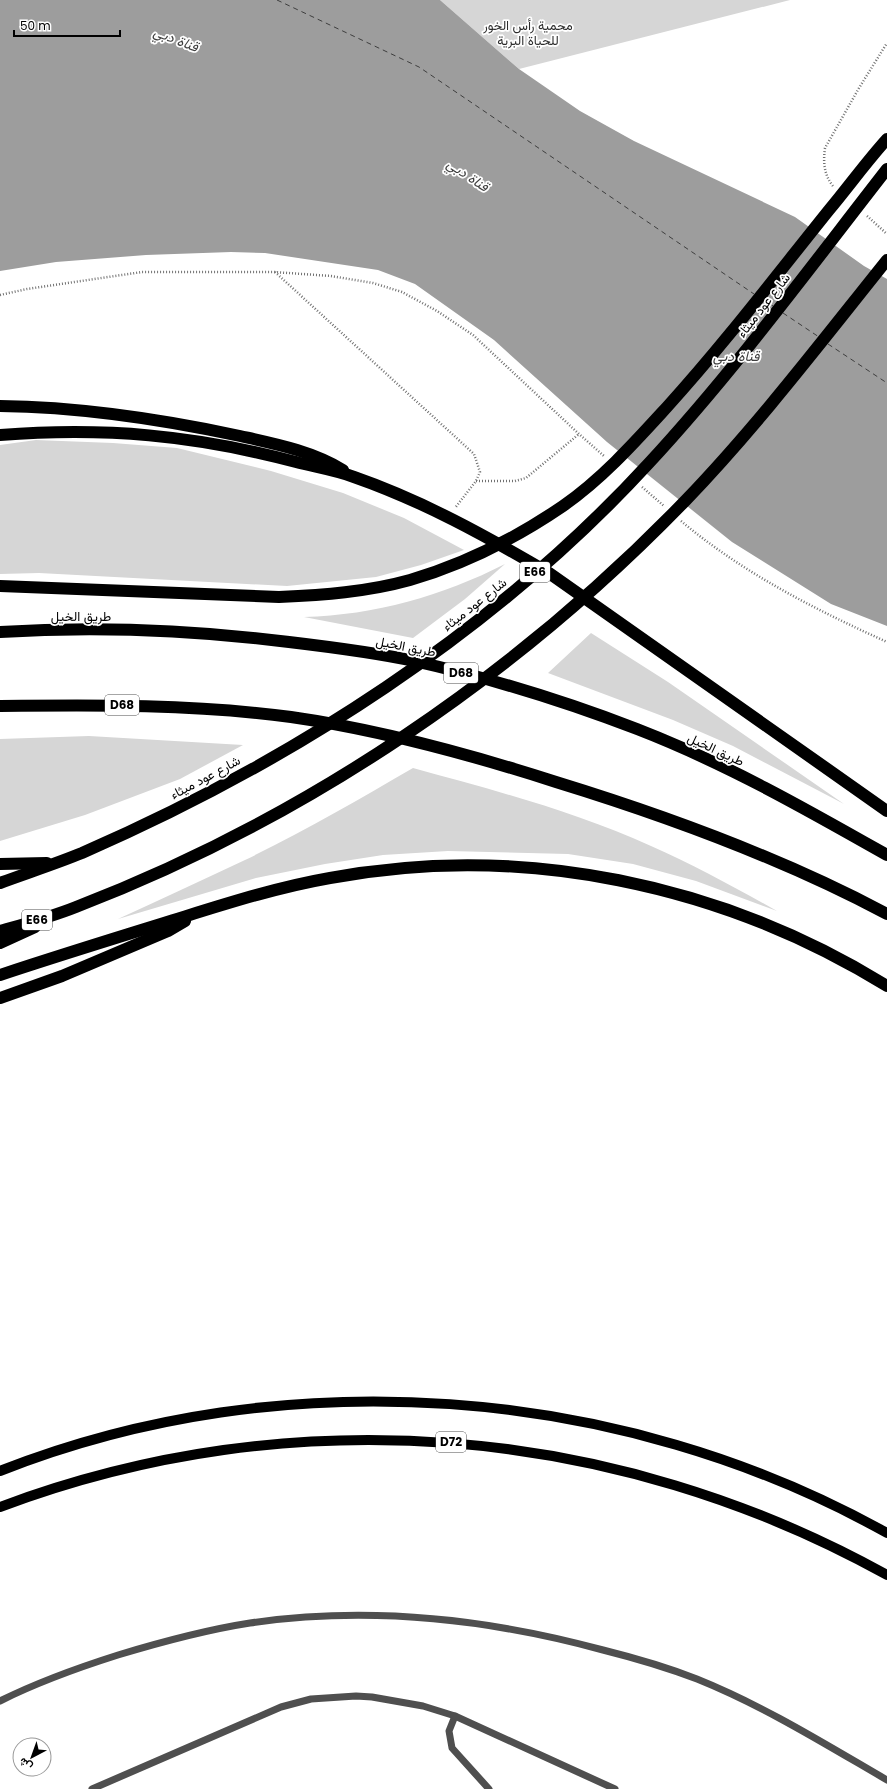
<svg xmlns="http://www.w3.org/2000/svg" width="887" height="1789" font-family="Poppins,Vazirmatn,sans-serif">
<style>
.green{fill:#d6d6d6}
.water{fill:#9d9d9d}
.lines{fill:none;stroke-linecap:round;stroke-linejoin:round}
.ferry{stroke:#3e3e3e;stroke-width:1;stroke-dasharray:5 4;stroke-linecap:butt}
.path{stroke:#717171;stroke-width:2.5;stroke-dasharray:1 2;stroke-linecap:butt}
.service{stroke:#4f4f4f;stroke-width:7}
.primary{stroke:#000;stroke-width:10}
.motorway{stroke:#000;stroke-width:12}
.labels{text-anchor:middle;stroke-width:3.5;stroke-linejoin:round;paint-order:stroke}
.shield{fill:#fff;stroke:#4c4c4c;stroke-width:1}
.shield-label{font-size:12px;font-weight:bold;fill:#000}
.park-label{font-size:13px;fill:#2d2d2d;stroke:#fff}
.street-label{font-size:13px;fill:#000;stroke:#fff}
.water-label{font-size:14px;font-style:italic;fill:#3e3e3e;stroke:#fff}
</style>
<rect width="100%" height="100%" fill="#fff"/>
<g class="green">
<path d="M440,0H790L519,69Z"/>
<path d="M36,440L113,443L177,448L271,471L343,493L404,518L464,550L421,565L376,577L287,586L39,573L0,574V445Z"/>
<path d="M505,564L465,599L413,638L304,617C375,615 442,596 505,564Z"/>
<path d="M591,633L668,682L844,804L733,746L673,720L548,673Z"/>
<path d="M89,736L243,745L180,779L85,815L0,841V739Z"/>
<path d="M413,768C493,790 574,811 651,846C694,865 736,888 777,911L696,881L633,864L568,854L448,851L383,855L325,864L256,878L118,919C161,899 203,880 245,860C303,832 358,800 413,768Z"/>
</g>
<path class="water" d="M0,0H440L519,69L580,111L634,141L795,217L864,266L887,279V626L831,604L732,542L607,442L494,340L415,284L378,270L265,253L231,252L146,255L56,262L0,271Z"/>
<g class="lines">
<g class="ferry">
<path d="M277,0L419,67L754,294"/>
<path d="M764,300L773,306"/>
<path d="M783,313L819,337"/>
<path d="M828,344L887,383"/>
</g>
<g class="path">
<path d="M833,186C824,175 823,162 825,148L859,88L887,43"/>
<path d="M867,216L887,234"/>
<path d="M275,272L474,454L480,472L476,481L455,508"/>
<path d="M0,295L27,289L142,272H274L331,276L373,283L402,292L437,311L473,335L579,434L604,456"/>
<path d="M476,481H515L526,478L579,434"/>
<path d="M642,487L664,506"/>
<path d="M681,521C743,573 814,609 887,642"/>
</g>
<g class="service">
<path d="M0,1701C38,1682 77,1668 118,1655C161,1642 205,1630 250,1623C367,1606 489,1619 603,1650C635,1658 666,1667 697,1679C764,1706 825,1744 887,1780"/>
<path d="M455,1716L449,1731L452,1748L489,1789"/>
<path d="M92,1789L281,1707L311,1699L356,1696L372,1697L423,1706L455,1716L615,1789"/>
</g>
<g class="primary">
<path d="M0,1471C283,1359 621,1384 887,1533"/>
<path d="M0,1507C292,1397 615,1424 887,1575"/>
</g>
<g class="motorway">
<path d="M0,406C82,407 161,419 240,436C276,444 312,451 343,470"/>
<path d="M0,435C105,427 194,435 296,462C315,467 335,470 354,477C423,501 486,536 549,573L887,811"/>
<path d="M0,586L279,597C323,595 367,592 410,580C465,564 516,538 563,506C603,478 635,442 667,407C724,344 776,276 829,210C849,186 867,161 887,139"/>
<path d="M0,632C97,626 193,630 289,642C331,647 373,652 414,661C490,678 564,701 637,729C725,763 806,809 887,855"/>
<path d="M0,706C98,705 194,704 291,717C382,730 469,754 556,782C670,817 782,858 887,914"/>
<path d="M0,864L47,863"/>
<path d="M0,883C27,873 55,864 82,853C291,762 494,632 649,463C734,371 809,269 887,169"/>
<path d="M0,931C25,924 51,917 76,907C305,819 516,676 686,500C758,425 822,341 887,260"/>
<path d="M0,943L35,927"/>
<path d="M0,975C54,957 109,940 164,923C219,906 273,888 330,878C522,842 722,884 887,986"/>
<path d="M0,998L62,976L168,931L185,921"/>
</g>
</g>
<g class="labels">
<g class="shield">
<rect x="520" y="562" width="30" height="20" rx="3"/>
<rect x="444" y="663" width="34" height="20" rx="3"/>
<rect x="105" y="695" width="34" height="20" rx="3"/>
<rect x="22" y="910" width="30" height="20" rx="3"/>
<rect x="436" y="1432" width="30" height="20" rx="3"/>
</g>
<g class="shield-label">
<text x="535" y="576">E66</text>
<text x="461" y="677">D68</text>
<text x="122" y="709">D68</text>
<text x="37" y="924">E66</text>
<text x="451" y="1446">D72</text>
</g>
<g class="park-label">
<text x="528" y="30">محمية رأس الخور<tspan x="528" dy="15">للحياة البرية</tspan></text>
</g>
<g class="street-label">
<text transform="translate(763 305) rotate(-52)" y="5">شارع عود ميثاء</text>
<text transform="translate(474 604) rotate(-38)" y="5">شارع عود ميثاء</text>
<text x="81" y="621">طريق الخيل</text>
<text transform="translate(406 646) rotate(11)" y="5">طريق الخيل</text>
<text transform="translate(716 749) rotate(25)" y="5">طريق الخيل</text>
<text transform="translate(205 777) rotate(-28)" y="5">شارع عود ميثاء</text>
</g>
<g class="water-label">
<text transform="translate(176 39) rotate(21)" y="5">قناة دبي</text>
<text transform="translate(468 175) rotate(34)" y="5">قناة دبي</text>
<text x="736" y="361">قناة دبي</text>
</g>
</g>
<g transform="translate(32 1757) rotate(221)"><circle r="19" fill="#ffffff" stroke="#999999"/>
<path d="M0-3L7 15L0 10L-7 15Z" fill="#000000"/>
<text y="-6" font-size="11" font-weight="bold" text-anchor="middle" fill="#000000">ش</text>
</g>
<path d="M14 30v6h106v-6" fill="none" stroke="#000000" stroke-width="2"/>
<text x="20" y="30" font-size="12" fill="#000000" stroke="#ffffff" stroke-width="3" paint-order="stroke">50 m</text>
</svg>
